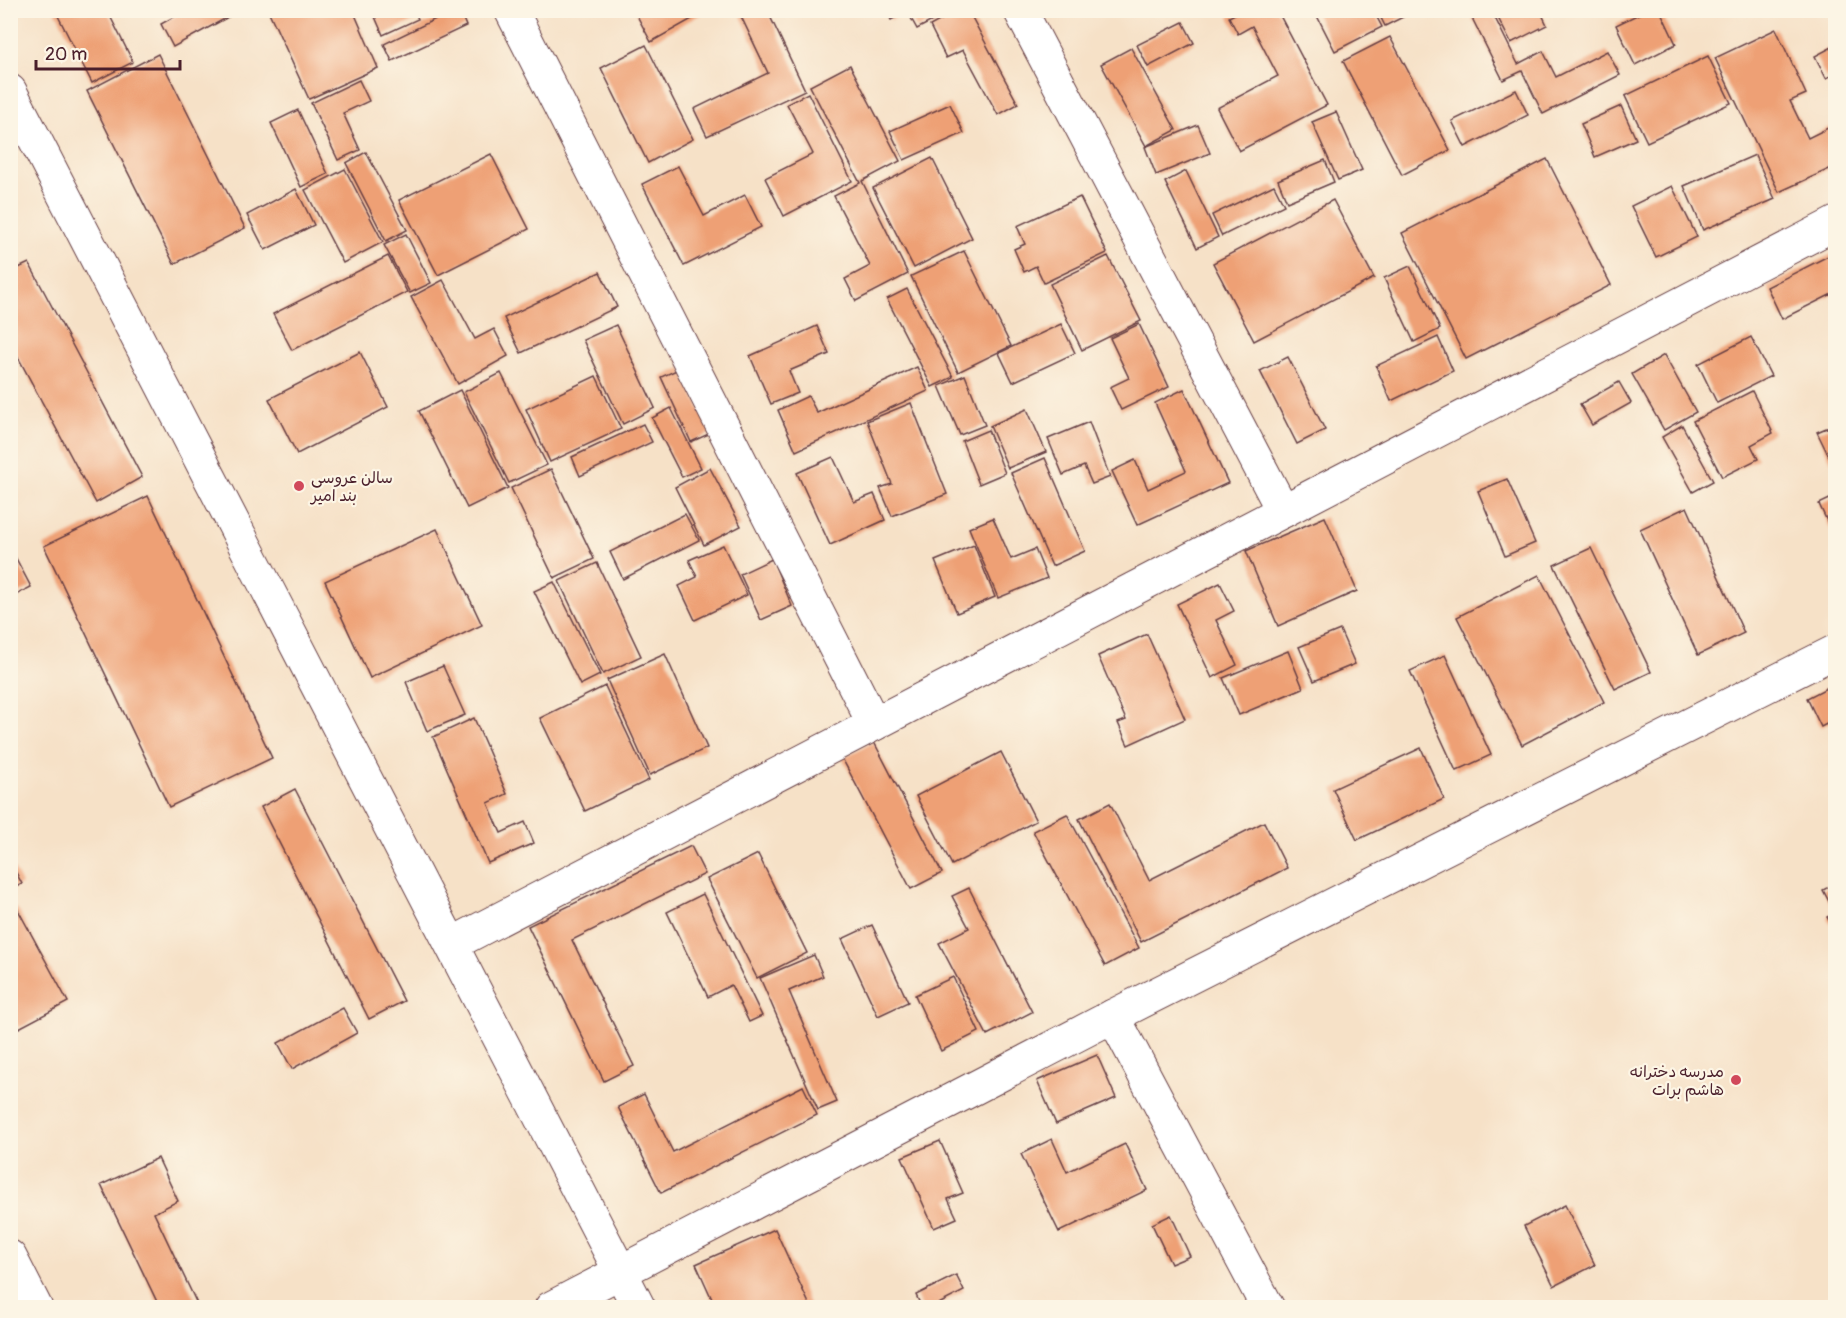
<svg xmlns="http://www.w3.org/2000/svg" width="1846" height="1318" font-family="Pangolin,'Playpen Sans Arabic',sans-serif">
<style>
.building{fill:#eea075}
.lines{fill:none;stroke-linecap:round;stroke-linejoin:round}
.minor-casing{stroke:#643c42;stroke-width:35}
.secondary-casing{stroke:#643c42;stroke-width:35}
.minor{stroke:#fff;stroke-width:33}
.secondary{stroke:#fff;stroke-width:33}
.poi-dot{fill:#d1495b;stroke:#fcf5e5;stroke-width:2}
.labels{text-anchor:middle;stroke-width:4.5;stroke-linejoin:round;paint-order:stroke}
.poi-label{font-size:16px;fill:#4a1f2b;stroke:#fcf5e5;text-anchor:start}
</style>
<rect width="100%" height="100%" fill="#fcf5e5"/>
<filter id="ink" filterUnits="userSpaceOnUse"><feTurbulence type="fractalNoise" baseFrequency=".0167" numOctaves="2"/><feDisplacementMap in="SourceGraphic" scale="12" xChannelSelector="R" yChannelSelector="G"/><feConvolveMatrix kernelMatrix="1 2 1 2 8 2 1 2 1" color-interpolation-filters="sRGB"/></filter>
<filter id="wash" filterUnits="userSpaceOnUse"><feTurbulence type="fractalNoise" baseFrequency=".008" numOctaves="4" result="noise"/><feDisplacementMap in="SourceGraphic" scale="24" xChannelSelector="R" yChannelSelector="G"/><feGaussianBlur stdDeviation="1.35" result="paint"/><feColorMatrix in="noise" values="0 0 0 0 0 0 0 0 0 0 0 0 0 0 0 0 0 1.4 0 .05"/><feComposite in="paint" operator="in"/></filter>
<g filter="url(#wash)">
<rect width="100%" height="100%" fill="#f6e1c7"/>
<g id="blocks">
<g class="building">
<path d="M55,10H107L133,62L92,83Z"/>
<path d="M186,10H241L173,47L161,24Z"/>
<path d="M268,10H353L378,68L309,99Z"/>
<path d="M372,10H414L418,19L383,35Z"/>
<path d="M454,10H459L466,26L392,61L384,44Z"/>
<path d="M634,10H708L651,42Z"/>
<path d="M738,10H767L805,90L707,136L694,109L768,73Z"/>
<path d="M886,10H953L917,29L907,11L891,20Z"/>
<path d="M959,10H968L1018,104L998,115L963,50L946,58L930,26Z"/>
<path d="M1242,10H1277L1327,105L1239,151L1217,108L1278,76L1252,26L1238,34L1229,17Z"/>
<path d="M1314,10H1373L1382,27L1335,51Z"/>
<path d="M1377,10H1417L1385,26Z"/>
<path d="M1468,10H1491L1518,64L1543,51L1556,77L1607,51L1620,75L1543,114L1522,71L1503,80Z"/>
<path d="M1494,10H1540L1547,25L1511,43Z"/>
<path d="M1647,10H1660L1676,44L1635,65L1616,25Z"/>
<path d="M1183,22L1194,43L1148,67L1137,45Z"/>
<path d="M1776,29L1806,94L1790,101L1808,138L1836,124V166L1779,192L1715,58Z"/>
<path d="M1390,37L1450,150L1402,175L1343,61Z"/>
<path d="M646,45L693,139L648,163L601,68Z"/>
<path d="M1836,45V74L1826,78L1815,56Z"/>
<path d="M1131,48L1176,130L1146,146L1101,64Z"/>
<path d="M158,54L245,228L174,264L87,91Z"/>
<path d="M1708,56L1731,103L1647,142L1625,96Z"/>
<path d="M850,65L900,161L862,181L908,274L856,301L845,279L870,266L834,196L860,183L810,86Z"/>
<path d="M359,80L369,101L343,113L360,150L338,160L311,103Z"/>
<path d="M1516,90L1528,115L1465,147L1452,121Z"/>
<path d="M808,93L852,181L784,216L765,178L813,154L787,104Z"/>
<path d="M950,104L964,133L904,160L890,131Z"/>
<path d="M1621,106L1636,139L1595,157L1581,124Z"/>
<path d="M298,110L328,174L301,187L271,123Z"/>
<path d="M1336,112L1362,170L1338,180L1312,122Z"/>
<path d="M1198,125L1210,153L1156,175L1145,147Z"/>
<path d="M366,152L407,230L386,241L346,163Z"/>
<path d="M491,154L529,229L438,275L399,200Z"/>
<path d="M1755,155L1775,199L1703,230L1684,186Z"/>
<path d="M932,158L972,238L914,268L873,188Z"/>
<path d="M1547,159L1611,285L1466,359L1402,233Z"/>
<path d="M1325,160L1334,182L1287,202L1278,180Z"/>
<path d="M678,166L704,216L745,195L761,227L684,266L642,184Z"/>
<path d="M345,169L383,242L343,263L305,190Z"/>
<path d="M1186,171L1218,237L1197,248L1165,182Z"/>
<path d="M1274,185L1284,205L1222,236L1212,215Z"/>
<path d="M1672,186L1697,237L1656,257L1631,206Z"/>
<path d="M296,189L314,225L265,250L247,215Z"/>
<path d="M1080,197L1107,253L1044,283L1036,266L1024,272L1014,249L1025,244L1017,226Z"/>
<path d="M1333,200L1374,278L1254,341L1213,263Z"/>
<path d="M406,234L431,283L410,293L384,245Z"/>
<path d="M964,251L1011,346L958,372L911,276Z"/>
<path d="M1834,253L1836,256V292L1782,319L1767,287Z"/>
<path d="M388,256L407,292L292,350L273,314Z"/>
<path d="M1108,256L1141,321L1082,350L1050,284Z"/>
<path d="M29,263L142,477L96,503L10,342V272Z"/>
<path d="M1410,266L1440,329L1414,342L1384,278Z"/>
<path d="M600,272L617,307L521,353L504,318Z"/>
<path d="M443,280L475,339L494,329L508,356L458,384L411,297Z"/>
<path d="M907,289L953,377L932,387L887,299Z"/>
<path d="M1061,324L1075,353L1013,382L999,353Z"/>
<path d="M1139,324L1169,387L1121,410L1110,387L1129,378L1110,338Z"/>
<path d="M616,325L655,408L623,424L583,340Z"/>
<path d="M817,326L829,354L789,371L798,393L771,404L750,356Z"/>
<path d="M1438,337L1453,371L1391,401L1376,366Z"/>
<path d="M1751,337L1771,376L1717,403L1698,364Z"/>
<path d="M360,352L388,407L297,454L269,399Z"/>
<path d="M1664,355L1696,412L1664,430L1632,374Z"/>
<path d="M1288,357L1325,430L1297,444L1260,371Z"/>
<path d="M917,367L928,391L796,451L778,410L808,396L817,413Z"/>
<path d="M681,368L711,433L691,442L661,377Z"/>
<path d="M501,373L547,465L509,483L464,392Z"/>
<path d="M965,375L985,425L960,435L939,386Z"/>
<path d="M596,376L621,429L550,462L526,409Z"/>
<path d="M1619,382L1631,403L1592,425L1580,404Z"/>
<path d="M1184,389L1228,483L1137,525L1112,471L1135,460L1148,489L1186,471L1155,403Z"/>
<path d="M460,390L508,488L467,508L419,411Z"/>
<path d="M1752,391L1773,433L1751,445L1758,459L1722,477L1693,421Z"/>
<path d="M911,403L947,494L892,516L880,488L892,484L867,421Z"/>
<path d="M671,408L701,468L682,477L652,418Z"/>
<path d="M1027,409L1046,452L1008,468L990,426Z"/>
<path d="M1089,422L1110,477L1092,484L1084,466L1063,475L1048,439Z"/>
<path d="M643,424L652,442L580,476L572,457Z"/>
<path d="M1836,424V471L1817,432Z"/>
<path d="M1682,425L1713,481L1693,492L1662,437Z"/>
<path d="M988,430L1005,473L979,484L962,441Z"/>
<path d="M833,457L854,502L874,494L885,520L830,545L797,473Z"/>
<path d="M1045,458L1085,551L1052,566L1011,473Z"/>
<path d="M710,468L741,526L704,545L675,487Z"/>
<path d="M551,469L594,559L554,578L511,488Z"/>
<path d="M1507,479L1535,543L1505,556L1478,491Z"/>
<path d="M148,496L272,758L169,807L44,546Z"/>
<path d="M1836,496V540L1819,504Z"/>
<path d="M1687,507L1744,633L1698,655L1640,529Z"/>
<path d="M685,514L699,540L623,579L610,552Z"/>
<path d="M1325,517L1357,591L1278,626L1246,551Z"/>
<path d="M993,518L1011,559L1035,549L1047,578L998,598L969,528Z"/>
<path d="M437,529L482,625L370,678L325,581Z"/>
<path d="M723,545L747,595L695,620L679,586L697,577L689,560Z"/>
<path d="M974,545L995,597L957,613L935,561Z"/>
<path d="M10,547L31,587L10,598Z"/>
<path d="M1591,548L1651,672L1615,689L1554,565Z"/>
<path d="M772,559L792,606L761,620L740,574Z"/>
<path d="M597,563L641,656L603,674L559,581Z"/>
<path d="M1539,575L1604,702L1522,745L1457,617Z"/>
<path d="M554,582L600,675L580,685L534,591Z"/>
<path d="M1220,583L1234,611L1216,620L1237,665L1212,678L1177,604Z"/>
<path d="M1340,630L1355,664L1314,681L1299,647Z"/>
<path d="M1147,634L1185,719L1128,745L1118,723L1126,720L1098,656Z"/>
<path d="M1288,651L1303,688L1239,715L1223,678Z"/>
<path d="M665,654L707,748L650,775L607,680Z"/>
<path d="M1445,655L1491,755L1456,771L1410,671Z"/>
<path d="M443,666L465,715L427,731L406,682Z"/>
<path d="M1836,683V719L1821,727L1807,698Z"/>
<path d="M605,686L649,780L585,811L540,718Z"/>
<path d="M474,718L507,794L488,803L501,833L525,822L534,843L488,863L433,737Z"/>
<path d="M874,742L942,873L911,889L842,758Z"/>
<path d="M1421,748L1444,799L1357,840L1333,789Z"/>
<path d="M1001,752L1036,821L952,865L916,796Z"/>
<path d="M295,789L404,1001L369,1019L261,807Z"/>
<path d="M1110,803L1149,880L1264,822L1287,868L1141,942L1079,819Z"/>
<path d="M1067,814L1139,948L1105,966L1033,831Z"/>
<path d="M691,846L705,874L572,940L634,1066L604,1081L528,926Z"/>
<path d="M758,854L807,953L757,978L707,879Z"/>
<path d="M10,861L22,884L10,890Z"/>
<path d="M1836,883V932L1827,917L1835,913L1823,890Z"/>
<path d="M969,888L1032,1012L987,1035L939,943L969,928L952,896Z"/>
<path d="M703,894L762,1016L749,1022L731,985L708,997L667,912Z"/>
<path d="M17,908L68,1002L19,1028L10,1012V912Z"/>
<path d="M872,925L908,1002L878,1016L842,939Z"/>
<path d="M814,955L823,976L789,991L837,1102L818,1110L760,978Z"/>
<path d="M953,977L979,1032L941,1051L915,995Z"/>
<path d="M343,1008L357,1033L292,1069L278,1043Z"/>
<path d="M1097,1055L1116,1098L1056,1124L1037,1081Z"/>
<path d="M803,1086L817,1115L661,1193L618,1107L644,1094L673,1152Z"/>
<path d="M1052,1139L1067,1172L1125,1144L1147,1190L1059,1232L1021,1154Z"/>
<path d="M940,1141L963,1193L948,1199L957,1218L934,1228L902,1157Z"/>
<path d="M158,1158L178,1201L154,1213L199,1308H160L101,1185Z"/>
<path d="M1565,1205L1595,1265L1554,1286L1524,1226Z"/>
<path d="M1171,1215L1190,1256L1171,1264L1152,1224Z"/>
<path d="M775,1229L811,1308H716L696,1264Z"/>
<path d="M956,1275L964,1291L931,1308H922L916,1295Z"/>
</g>
</g>
</g>
<g filter="url(#ink)">
<use href="#blocks" fill-opacity="0" stroke="#643c42" stroke-width="1.5"/>
<g class="lines">
<defs>
<g id="minor">
<path d="M511,10L874,724"/>
<path d="M1020,10L1283,511"/>
<path d="M10,91L639,1308"/>
<path d="M452,944L1836,223"/>
<path d="M1113,1016L1268,1308"/>
<path d="M551,1308L1113,1016L1836,651"/>
</g>
<path id="secondary" d="M10,1257L36,1308"/>
</defs>
<use href="#minor" class="minor-casing"/>
<use href="#secondary" class="secondary-casing"/>
<use href="#minor" class="minor"/>
<use href="#secondary" class="secondary"/>
</g>
</g>
<g class="poi-dot">
<circle cx="299" cy="486" r="6"/>
<circle cx="1736" cy="1080" r="6"/>
</g>
<g class="labels">
<g class="poi-label">
<text x="311" y="483">سالن عروسی<tspan x="311" dy="18">بند امیر</tspan></text>
<text x="1724" y="1077" text-anchor="end">مدرسه دخترانه<tspan x="1724" dy="18">هاشم برات</tspan></text>
</g>
</g>
<rect width="1846" height="1318" fill="none" stroke="#fcf5e5" stroke-width="36"/>
<path d="M36 60v9h144v-9" fill="none" stroke="#4a1f2b" stroke-width="3"/>
<text x="45" y="60" font-size="18" fill="#4a1f2b" stroke="#fcf5e5" stroke-width="4.5" paint-order="stroke">20 m</text>
</svg>
